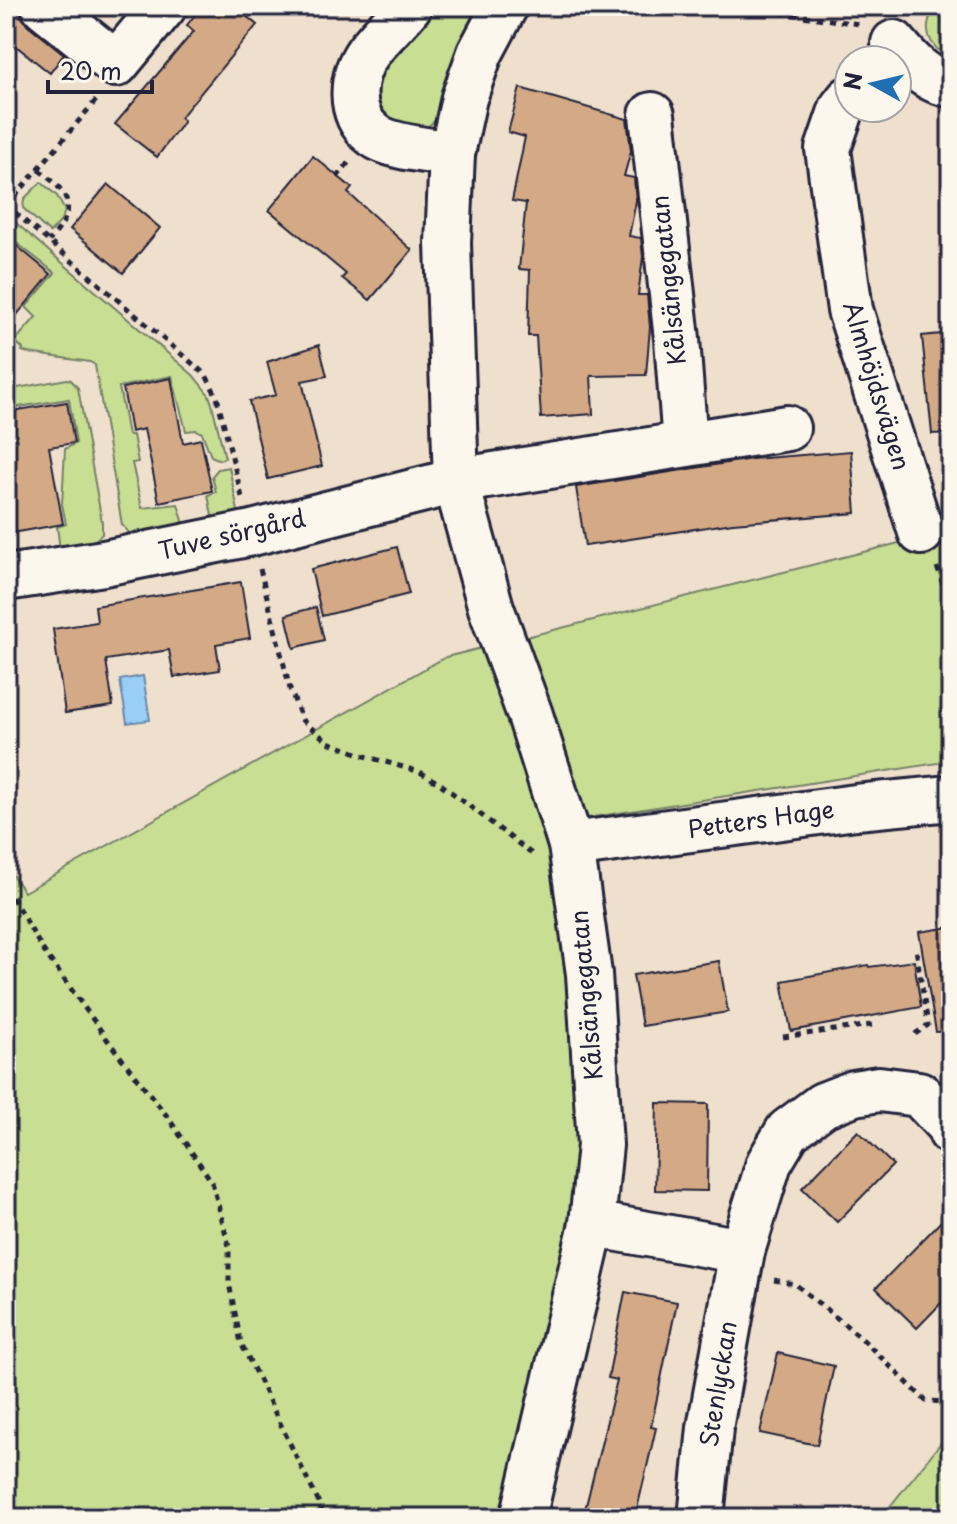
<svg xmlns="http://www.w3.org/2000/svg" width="957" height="1524" font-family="'Playpen Sans',sans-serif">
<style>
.green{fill:#c7de93;stroke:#748067;stroke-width:2}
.water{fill:#99cef7;stroke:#6989ac;stroke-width:2}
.building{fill:#d4aa86;stroke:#22223b;stroke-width:2}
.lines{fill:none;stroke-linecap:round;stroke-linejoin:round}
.minor-casing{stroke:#22223b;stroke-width:50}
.path{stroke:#22223b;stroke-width:5;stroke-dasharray:6 6;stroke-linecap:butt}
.minor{stroke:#fbf7ec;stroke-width:44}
.labels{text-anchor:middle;stroke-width:7;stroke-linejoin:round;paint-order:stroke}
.street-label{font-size:24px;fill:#22223b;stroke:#fbf7ec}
</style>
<rect width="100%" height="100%" fill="#efe0cd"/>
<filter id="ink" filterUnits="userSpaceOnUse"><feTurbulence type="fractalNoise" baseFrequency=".0125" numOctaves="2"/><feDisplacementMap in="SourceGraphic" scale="16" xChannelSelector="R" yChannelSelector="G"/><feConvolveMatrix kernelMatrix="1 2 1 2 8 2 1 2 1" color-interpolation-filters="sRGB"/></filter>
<g filter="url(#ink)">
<g class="green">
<path d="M427,6H482L442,115L427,127L417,131L390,128L368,88Z"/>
<path d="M935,6H951V60C928,45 921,31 935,6Z"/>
<path d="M41,182L57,196L65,211L61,221L50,233L23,208L24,199Z"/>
<path d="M9,217L193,375L209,395L212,404L225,458L220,460L211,456L202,433L196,430L186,431L172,376L119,387L128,435H133L138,462L132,463L142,508L178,504L184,524L131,535L122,525L95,365L90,362L28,353L22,351L23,349L15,341L36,317L26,307L55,273L13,240L6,247V221Z"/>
<path d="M67,379L71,380L78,388L102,522V534L94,541L60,549L57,527L66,524L62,504L65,449L76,443L69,399L6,409V390Z"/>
<path d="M229,467L238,511L235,516L213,521L208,495L216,492L212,476L218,469Z"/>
<path d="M951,534V761L548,824L580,1007L575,1204L501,1518H6V866L24,892L446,657L927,536Z"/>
<path d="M951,1430V1518H888L884,1514Z"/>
</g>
<path class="water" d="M143,676L150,720L127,723L120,680Z"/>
<g class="building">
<path d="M6,6H20L21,16L28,25L64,54L50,73L6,38Z"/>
<path d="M202,6H234L257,25L180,118L184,121L157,157L115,124L194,31L187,25Z"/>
<path d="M520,88L627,119L631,151L624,176L634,178L636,201L629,236L641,238L643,257L638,295H647L650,327L646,375L591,376L593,414L541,418L536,336H528L530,270L519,269L526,203L512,201L525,137L508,132Z"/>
<path d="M313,156L352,188L348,193L412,250L370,300L342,278L346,274L269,210Z"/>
<path d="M108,184L160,228L123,273L70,229Z"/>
<path d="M6,237L51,274L6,328Z"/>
<path d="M951,333V433L932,434L922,336Z"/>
<path d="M319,345L327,376L302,381L322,466L268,479L249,401L276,395L267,362Z"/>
<path d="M171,378L183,443L201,439L212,491L159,502L144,429L131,432L123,388Z"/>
<path d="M67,402L74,443L49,447L63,524L6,534V412Z"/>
<path d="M851,451L856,513L733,523L585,546L576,487L752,459Z"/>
<path d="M397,547L409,594L322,616L311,569Z"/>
<path d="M241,582L250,638L216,644L220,670L174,677L169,650L106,660L113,706L65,713L53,629L97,622L95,606Z"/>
<path d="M316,607L324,640L294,648L286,615Z"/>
<path d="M951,927V1031L936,1032L919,932Z"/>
<path d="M719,961L728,1012L642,1026L633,975Z"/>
<path d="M914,961L921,1007L791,1031L782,981L868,965L869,967Z"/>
<path d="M657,1103L708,1104L707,1191L655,1190Z"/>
<path d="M858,1131L893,1165L837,1222L802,1188Z"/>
<path d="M951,1211V1293L917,1328L876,1288Z"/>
<path d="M625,1292L677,1302L651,1427L656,1428L635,1518H583L617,1380L608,1378Z"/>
<path d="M778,1353L834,1366L817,1445L760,1433Z"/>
</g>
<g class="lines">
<defs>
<g id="minor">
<path d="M44,6L116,64L164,6"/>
<path d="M409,6C396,22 380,36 368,52C351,76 347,115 374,135C391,148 430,150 452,154"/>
<path d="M505,6L480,53L464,98L452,154L448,243L456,481L491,608L530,715L571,845L589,974L600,1145L592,1224L523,1518"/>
<path d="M894,43C909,61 927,82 951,84"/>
<path d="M849,99L842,108L828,149L850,310L921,532"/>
<path d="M652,115L677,339L685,444"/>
<path d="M6,578L104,563L252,533L456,481L787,428"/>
<path d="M571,845L856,807L951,798"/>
<path d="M592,1224L742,1251"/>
<path d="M701,1518L710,1428L742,1251L769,1163L788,1131L823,1105L854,1093L879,1089L919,1094L950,1127L951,1132"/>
</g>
</defs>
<use href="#minor" class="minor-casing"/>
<g class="path">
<path d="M733,6L859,24"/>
<path d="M39,170C72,195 78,209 49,241"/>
<path d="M337,177L349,162"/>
<path d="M6,205L206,375L217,397L242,497"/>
<path d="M7,206L98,98"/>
<path d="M937,567L951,608"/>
<path d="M260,569L290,689L302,720L328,742L365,756L420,772L442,785L532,854"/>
<path d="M6,887L43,950L112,1046L167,1116L212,1182L229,1246V1283L241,1343L318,1501L323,1518"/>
<path d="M915,1034L928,1025L916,949"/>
<path d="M783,1037L872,1025"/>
<path d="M774,1280L795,1284L858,1335L926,1401L947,1402L951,1398"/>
</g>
<use href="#minor" class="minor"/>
</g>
</g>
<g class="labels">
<g class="street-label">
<text transform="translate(669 280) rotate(-96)" y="8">Kålsängegatan</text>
<text transform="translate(876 386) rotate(73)" y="8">Almhöjdsvägen</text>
<text transform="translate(232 535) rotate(-13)" y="8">Tuve sörgård</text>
<text transform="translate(761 820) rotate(-8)" y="8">Petters Hage</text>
<text transform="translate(587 995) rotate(-95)" y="8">Kålsängegatan</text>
<text transform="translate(719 1384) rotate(-81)" y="8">Stenlyckan</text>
</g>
</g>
<rect width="957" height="1524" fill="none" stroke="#fbf7ec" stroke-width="32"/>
<rect x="16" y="16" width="925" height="1492" fill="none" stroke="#22223b" stroke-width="3" filter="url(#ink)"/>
<g transform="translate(873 84) rotate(278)"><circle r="38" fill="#fbf7ec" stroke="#a4a2a5" stroke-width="2"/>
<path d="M0-6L14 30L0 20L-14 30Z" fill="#1f6fb2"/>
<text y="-12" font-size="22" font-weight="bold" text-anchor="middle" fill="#22223b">N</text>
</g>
<path d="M48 80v12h104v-12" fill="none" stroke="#22223b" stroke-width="4"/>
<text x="60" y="80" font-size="24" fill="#22223b" stroke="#fbf7ec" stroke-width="6" paint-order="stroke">20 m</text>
</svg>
